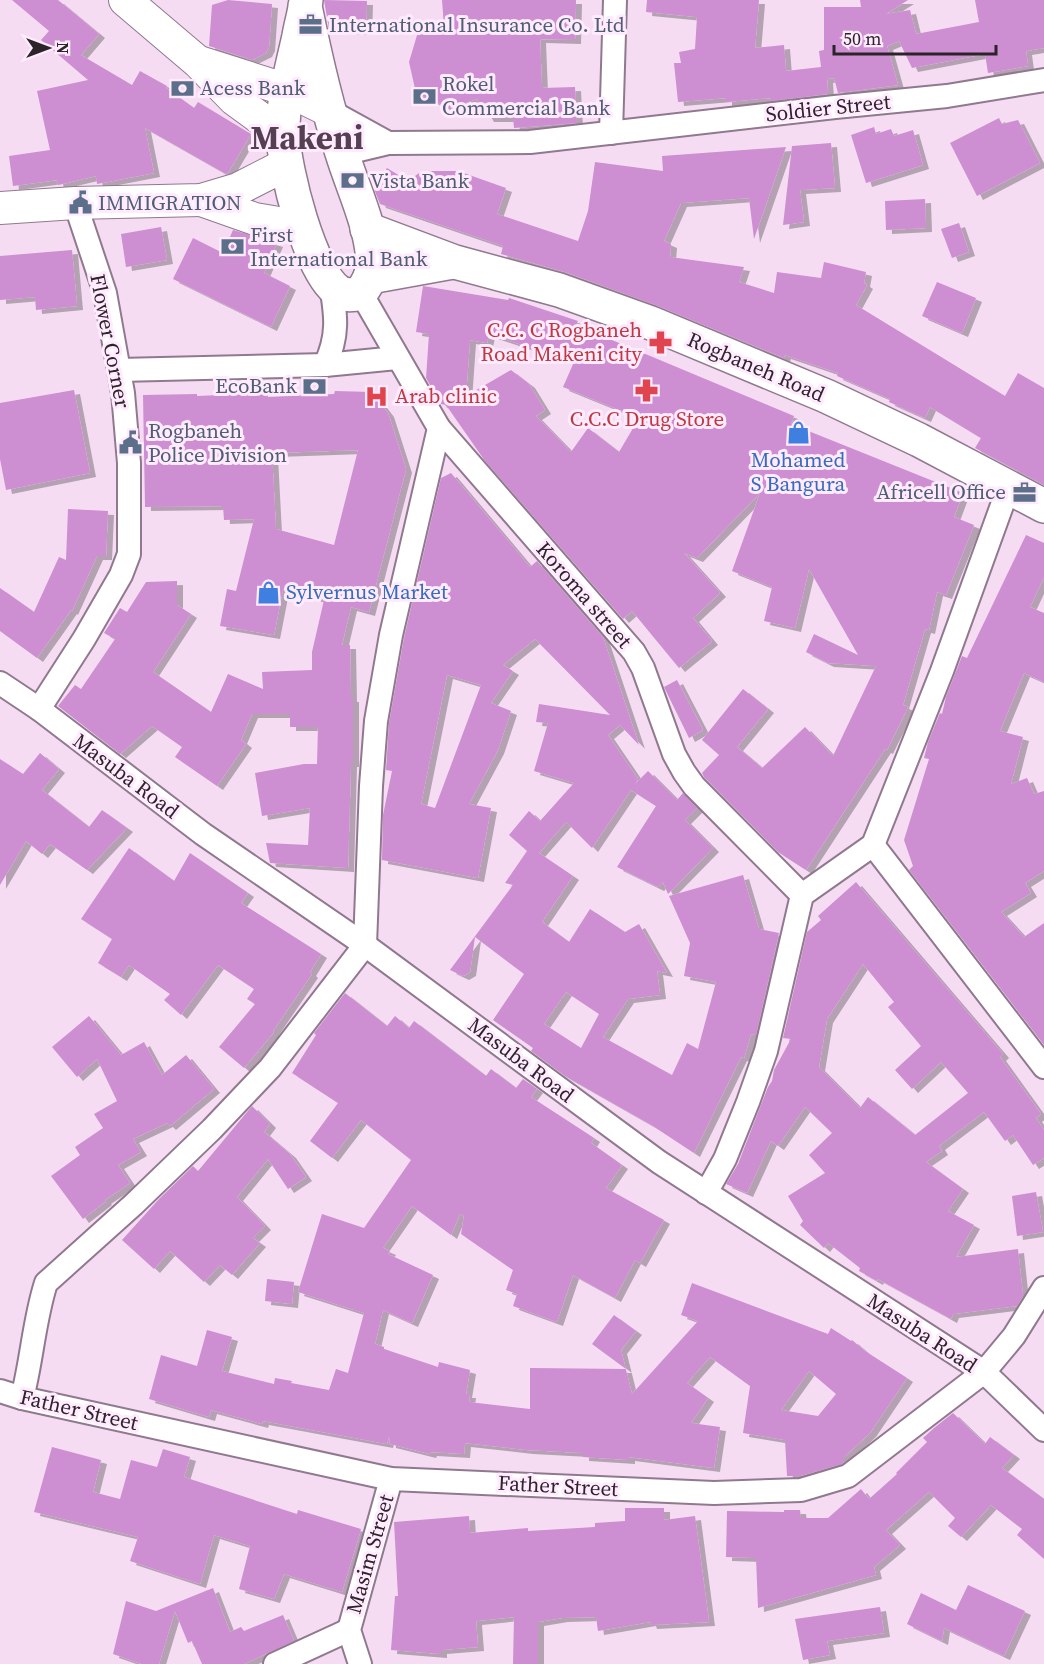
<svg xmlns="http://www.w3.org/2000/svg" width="1044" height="1664" font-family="'Source Serif 4',serif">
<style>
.building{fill:#ce8ed2;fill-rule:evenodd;filter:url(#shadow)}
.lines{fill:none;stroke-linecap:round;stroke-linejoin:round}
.street-casing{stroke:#90798e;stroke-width:26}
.secondary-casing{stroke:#90798e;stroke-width:34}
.primary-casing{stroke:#90798e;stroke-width:36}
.street{stroke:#fff;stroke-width:22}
.secondary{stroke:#fff;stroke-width:32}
.primary{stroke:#fff;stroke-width:33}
.labels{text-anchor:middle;stroke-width:6;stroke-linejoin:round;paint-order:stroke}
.service-label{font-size:21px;fill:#4e5e75;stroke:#ffebfd;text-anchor:start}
.street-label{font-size:21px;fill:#2c232b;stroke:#ffebfd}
.health-label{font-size:21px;fill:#be3a42;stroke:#ffebfd;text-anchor:end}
.shop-label{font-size:21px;fill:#366cbe;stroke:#ffebfd}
.town-label{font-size:33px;font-weight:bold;fill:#554053;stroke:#ffebfd}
</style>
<defs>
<filter id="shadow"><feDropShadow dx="6" dy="4" stdDeviation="0" flood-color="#0004"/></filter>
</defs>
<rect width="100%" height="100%" fill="#f5dcf3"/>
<g class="building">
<path d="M12,0H58L99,34L81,55L132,85L140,71L167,86L166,88L194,108L198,102L251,134L228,173L226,174L145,128L154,173L97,184L96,176L58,185L57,180L13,186L9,156L50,150L37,91L88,80L41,40L49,31Z"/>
<path d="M228,0L272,4L269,47L266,53L252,60L209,46L212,5Z"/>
<path d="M324,0L367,1L366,31L329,29Z"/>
<path d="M442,0H576L575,40L540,39L542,88L575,87L577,123L514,128L513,118H488L477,99L449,108L416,93L409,62L418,32L444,27Z"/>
<path d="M647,0H759L755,48L784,45L786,71L821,67L819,51L824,50V7H861L860,0H908L886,14L910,10L916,34L979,22L975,0H1044V48L1026,51L1028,66L988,73L985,54L912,68L899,41L887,46L898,85L838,93L834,78L827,79L828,94L771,101V98L726,102V98L678,102L674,63H681L679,52L695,49L697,17L646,12Z"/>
<path d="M999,118L1002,124L1018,120L1040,163L977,196L950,143Z"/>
<path d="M874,127L876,134L891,129L894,136L913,130L923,165L866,183L851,135Z"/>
<path d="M831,143L835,188L800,190L804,222L783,225L792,146Z"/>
<path d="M786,147L754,239L749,198L681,203L664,241L671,244L670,257L744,267L739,282L774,293L777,272L821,278L824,262L866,272L864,283L867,285L856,305L1005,396L1018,373L1044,388V485L975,448L981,438L930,407L925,418L889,402L890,399L837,376L838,373L785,355L784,358L658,306L565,272L501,254L503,246L380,204L374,189L387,168L408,181L422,171H458L506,188L497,214L578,241L588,211L595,162L663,171L662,156Z"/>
<path d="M925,199L926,228L886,230L885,201Z"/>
<path d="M959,223L969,252L952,258L941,229Z"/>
<path d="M161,227L167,260L126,267L121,234Z"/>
<path d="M233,230L277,243L264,273L290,286L271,327L173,279L193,238L223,253Z"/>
<path d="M72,250L77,306L36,310L35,297L0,300V256Z"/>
<path d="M937,282L976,298L962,333L922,316Z"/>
<path d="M423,286L508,300L509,298L578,321L576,325L794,416L791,424L963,493L954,517L974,525L946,595L937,592L929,630L925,629L903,705L908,707L887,750L885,749L806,870L778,852L704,777L702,773L719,755L702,740L743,689L768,709L737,747L762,768L805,727L833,756L876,666L828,663L806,652L814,634L858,655L809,569L795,628L764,621L772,587L732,571L760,493L697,558L684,553L720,593L693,618L712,641L679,668L632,611L623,619L485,461L446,405L441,404L426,378L429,334L416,332ZM489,334L574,362L563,387L639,418L619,452L588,428L571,452L536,416L545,410L529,384L511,370L466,396L470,340L487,343Z"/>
<path d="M74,390L90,473L6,490L0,459V403Z"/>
<path d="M335,391L372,392L388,413L406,469L369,612L351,607L342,645H350L351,698H353V763H351L348,868L270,863L266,843L308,845L310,808L262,816L255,773L304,764H317L318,727H290V714H252L241,740L246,744L217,786L175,757L182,747L152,726L120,754L58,706L75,685L81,689L115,639L104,633L120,608L127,612L146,582L177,581V605L191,614L153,672L211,712L228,674L263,689L262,672L312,670V652L324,600L283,589L274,635L220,626L227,589L236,591L254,519L224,520L223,506L145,507L143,395L197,394V396L268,393V397L334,394ZM358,450L334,545L276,529L272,453Z"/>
<path d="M451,473L530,567L537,561L603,637L639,745L620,725L608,735L638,779L635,784L648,771L677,800L683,793L697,808L685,820L713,848L668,894L663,882L658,887L617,867L656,806L631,790L592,848L566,822L539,853L573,876L542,922L569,942L590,909L625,932L639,924L667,973L657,971L660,995L628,999L603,1037L672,1075L687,1043L698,1049L716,982L684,976L690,943L669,896L743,875L759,929L779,933L756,1035L751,1034L744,1058L741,1057L694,1153L653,1126L565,1076L531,1051L533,1048L493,1020L524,974L475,937L470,972L463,976L450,970L513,885L505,883L527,851L509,835L529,811L540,821L574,783L534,771L548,723L536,722L539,704L610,715L535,639L503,665L513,671L491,703L511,711L498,750L469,804L491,808L478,878L382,860L383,815L392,771L386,770L389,723L404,638L441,478ZM447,675L481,685L435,808L421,804ZM566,992L599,1014L581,1048L544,1024Z"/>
<path d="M68,509L108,511L106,556H97L72,611L71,610L37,658L0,631V588L34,612L59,557L66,560Z"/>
<path d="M1026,535L1044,543V577L1030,607L1044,613V682L1024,673L1000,731L1023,737L1011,784L1027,778L1034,794L1044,791V871L1025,883L1031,893L1001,912L1024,937L1044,923V1045L909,870L913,866L904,840L929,759L924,758L928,742L940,713L942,714L946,697L962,656L967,658Z"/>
<path d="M677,680L703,730L689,738L664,687Z"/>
<path d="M40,753L59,769L42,790L89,827L102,810L127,828L87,870L50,844L42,854L26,841L0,885V759L23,774Z"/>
<path d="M129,848L174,881L190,853L248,893L241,903L321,954L310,972L312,974L273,1031L274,1032L244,1068L219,1047L255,1004L247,999L254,989L218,965L181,1015L164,1000L170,994L129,965L121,977L98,963L112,939L81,919Z"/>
<path d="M856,882L1003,1054L1000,1057L1041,1114L1036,1118L1044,1130V1158L1033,1165L1013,1135L1005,1141L984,1112L939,1146L942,1151L926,1162L963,1189L948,1211L974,1225L956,1257L1018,1249L1023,1296L1017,1306L953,1314L951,1319L878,1279L877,1281L859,1271L860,1268L828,1243L824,1248L800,1225L803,1221L788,1196L825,1173L809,1155L832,1133L805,1107L778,1146L771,1141L747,1193L726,1184L738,1164L768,1087L772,1081L774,1070L791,1039L783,1038L807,932L821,920L818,916ZM863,964L894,1002L888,1007L921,1046L895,1070L912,1089L941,1062L968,1093L915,1135L868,1097L860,1108L819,1067L827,1019Z"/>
<path d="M345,993L387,1026L395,1016L409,1028L414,1021L486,1076L491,1069L516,1088L523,1079L537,1089L531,1097L594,1138L591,1143L622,1165L606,1188L664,1220L640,1263L635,1260L615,1298L573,1275L557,1322L513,1306L517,1294L506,1290L513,1270L461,1234L464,1216L460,1214L451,1235L412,1206L383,1248L390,1251L388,1254L433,1275L412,1323L383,1310L375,1344L384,1347V1349L438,1367L439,1362L470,1370L466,1394H470L469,1402L530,1409V1368L626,1369L592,1344L614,1315L636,1331L621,1350L632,1394L698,1321L681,1315L692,1283L828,1334L831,1328L851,1341L852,1340L865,1351L907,1378L870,1433L844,1457V1462L842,1464L800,1476H787L785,1440L743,1433L750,1386L710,1357L687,1383L708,1398L691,1423L720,1427L714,1468L629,1457V1460L583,1457V1453L527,1450L465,1443L464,1454L431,1452L430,1454L390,1444L389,1436L387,1444L263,1421L262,1424L211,1410L209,1417L149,1399L161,1355L197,1366L207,1330L232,1337L222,1371L274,1384L275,1378L292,1381L291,1383L329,1390L336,1369L348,1373L364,1313L298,1292L322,1214L364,1228L411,1160L361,1120L332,1158L310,1141L338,1103L292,1073L316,1035L314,1033ZM809,1371L836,1394L818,1416L781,1410Z"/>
<path d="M89,1016L121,1055L144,1042L162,1075L186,1055L214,1089L170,1126L167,1123L133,1139L141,1152L118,1165L130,1183L105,1200L106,1201L83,1219L51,1176L80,1155L75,1147L103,1128L94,1114L117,1101L97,1059L77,1077L52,1047Z"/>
<path d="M252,1106L270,1124L264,1132L290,1154L306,1177L288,1189L268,1159L237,1197L265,1226L253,1238L260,1243L232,1275L220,1265L204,1282L170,1251L154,1269L122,1240L159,1199L193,1166L198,1171Z"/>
<path d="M1036,1192L1043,1232L1017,1236L1012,1196Z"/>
<path d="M267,1279L294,1282L292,1304L265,1301Z"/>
<path d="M953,1413L985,1444L990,1437L1014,1455L1002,1468L1044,1499V1559L1017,1535L1022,1529L991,1505L961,1537L948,1526L955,1518L929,1492L886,1530L900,1545L874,1567L876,1575L758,1608L756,1558L726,1557L727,1511L784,1512V1510H800L801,1518H828L861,1489L869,1499L897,1474L896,1473L927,1442L923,1438L934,1428Z"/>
<path d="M52,1447L101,1460L93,1492L120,1499L131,1460L157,1467L163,1449L190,1457L184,1477L297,1514L298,1510L361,1529L342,1592L284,1574L274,1599L239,1589L250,1546L214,1535L200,1584L130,1561L138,1537L34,1512Z"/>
<path d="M625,1508H664V1520L695,1516L709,1622L651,1625L650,1622L598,1631L596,1617L562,1618L538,1622V1664H513L514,1617L476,1621L478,1647L441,1650V1654L391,1650L395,1596H398L394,1522L469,1516L470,1533L528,1528V1531L595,1527V1523L625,1521Z"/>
<path d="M968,1585L1025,1611L1004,1656L944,1628L942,1641L907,1624L921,1593L956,1610Z"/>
<path d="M213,1588L230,1632L241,1627L244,1631L283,1615L294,1641L244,1664H202L192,1641L188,1643L175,1611L159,1664H142L113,1654L126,1601L156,1611Z"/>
<path d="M880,1607L884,1633L827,1641L830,1655L803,1660L795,1619Z"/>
</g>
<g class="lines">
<defs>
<g id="street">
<path d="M328,110L388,143"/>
<path d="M611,133L615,0"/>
<path d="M342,154L388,143L530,142L835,107L947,96L1044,80"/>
<path d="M361,293L439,428L634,652L643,668L674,754L684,772L694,786L802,895"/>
<path d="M325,365C339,336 336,315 331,285"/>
<path d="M119,370L325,365L397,358"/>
<path d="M0,683L39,709L203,834L365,945L659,1162L984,1372L1044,1430"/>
<path d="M39,709L84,639L121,575L129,554V463L123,393L105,293L75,203"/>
<path d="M873,845L1044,1067"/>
<path d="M706,1193L725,1159L748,1102L766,1051L802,895L873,845L942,671L1009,486"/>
<path d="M0,1391L22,1398L391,1479L714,1493L801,1490L848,1476L984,1372L1014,1336L1044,1288"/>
<path d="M22,1398C32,1360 34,1320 46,1283L134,1204L212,1129L270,1068L365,945L371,786L376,721L391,635L439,428"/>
<path d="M275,1664L349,1630"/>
<path d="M360,1664L349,1630L391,1479"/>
</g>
<g id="secondary">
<path d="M125,0L198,62L234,99L283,135"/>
<path d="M199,62L287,90L328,110"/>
<path d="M201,200L255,219L302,227"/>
<path d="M0,208L75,203L201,200L238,189L287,164"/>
</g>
<g id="primary">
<path d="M305,6C315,56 326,105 342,153C353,189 372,226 373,264C373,275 367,284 361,293C353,295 346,296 339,292C310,274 284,168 283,135C282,102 292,68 299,36C301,24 305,12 306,0"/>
<path d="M367,229L455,262L559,290L651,323L826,396L919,440L1044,506"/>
<path d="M370,277L453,262"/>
</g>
</defs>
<use href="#street" class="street-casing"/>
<use href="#secondary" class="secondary-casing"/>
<use href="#primary" class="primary-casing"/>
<use href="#street" class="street"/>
<use href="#secondary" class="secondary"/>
<use href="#primary" class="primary"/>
</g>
<defs>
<symbol id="office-bare" viewBox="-9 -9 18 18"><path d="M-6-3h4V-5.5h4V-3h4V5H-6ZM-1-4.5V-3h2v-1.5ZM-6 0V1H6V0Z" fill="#5c6f8a" stroke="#ffebfd" stroke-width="2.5" paint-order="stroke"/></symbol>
<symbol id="bank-bare" viewBox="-9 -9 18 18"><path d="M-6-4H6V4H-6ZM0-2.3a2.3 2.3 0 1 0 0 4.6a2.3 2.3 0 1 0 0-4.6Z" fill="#5c6f8a" stroke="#ffebfd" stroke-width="2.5" paint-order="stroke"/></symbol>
<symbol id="civic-bare" viewBox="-9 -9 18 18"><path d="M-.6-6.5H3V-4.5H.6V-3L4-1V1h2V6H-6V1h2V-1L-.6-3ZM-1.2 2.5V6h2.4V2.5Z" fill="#5c6f8a" stroke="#ffebfd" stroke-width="2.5" paint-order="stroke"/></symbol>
<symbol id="pharmacy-bare" viewBox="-9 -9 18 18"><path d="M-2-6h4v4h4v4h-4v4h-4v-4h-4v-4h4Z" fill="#e0444e" stroke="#ffebfd" stroke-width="2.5" paint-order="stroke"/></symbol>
<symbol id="hospital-bare" viewBox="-9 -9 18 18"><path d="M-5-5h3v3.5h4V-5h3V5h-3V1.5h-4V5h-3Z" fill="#e0444e" stroke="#ffebfd" stroke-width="2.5" paint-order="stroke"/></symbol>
<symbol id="shop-bare" viewBox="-9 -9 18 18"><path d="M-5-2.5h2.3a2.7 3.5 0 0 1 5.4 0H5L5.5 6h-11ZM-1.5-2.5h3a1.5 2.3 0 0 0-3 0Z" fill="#3f7fe0" stroke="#ffebfd" stroke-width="2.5" paint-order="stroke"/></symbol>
</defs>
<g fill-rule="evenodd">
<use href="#office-bare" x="294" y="8" width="33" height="33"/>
<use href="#bank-bare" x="166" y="72" width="33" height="33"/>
<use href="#bank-bare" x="408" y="80" width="33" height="33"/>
<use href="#bank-bare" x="336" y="164" width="33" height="33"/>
<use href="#civic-bare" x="64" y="186" width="33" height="33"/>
<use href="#bank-bare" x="216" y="230" width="33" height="33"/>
<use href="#pharmacy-bare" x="644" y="326" width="33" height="33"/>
<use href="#bank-bare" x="298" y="370" width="33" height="33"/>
<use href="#pharmacy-bare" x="630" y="374" width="33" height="33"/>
<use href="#hospital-bare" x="360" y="380" width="33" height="33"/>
<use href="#shop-bare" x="782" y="416" width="33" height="33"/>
<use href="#civic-bare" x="114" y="426" width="33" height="33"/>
<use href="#office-bare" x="1008" y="476" width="33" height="33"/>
<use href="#shop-bare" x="252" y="576" width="33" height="33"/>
</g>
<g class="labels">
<g class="service-label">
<text x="329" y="32">International Insurance Co. Ltd</text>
<text x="442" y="91">Rokel<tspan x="442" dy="24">Commercial Bank</tspan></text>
<text x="200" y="95">Acess Bank</text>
<text x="370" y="188">Vista Bank</text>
<text x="98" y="210">IMMIGRATION</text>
<text x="250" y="242">First<tspan x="250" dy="24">International Bank</tspan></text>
<text x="297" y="393" text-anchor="end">EcoBank</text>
<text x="148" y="438">Rogbaneh<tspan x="148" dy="24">Police Division</tspan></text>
<text x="1006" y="499" text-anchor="end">Africell Office</text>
</g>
<g class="street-label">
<text transform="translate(828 108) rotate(-6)" y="7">Soldier Street</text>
<text transform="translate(110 341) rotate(79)" y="7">Flower Corner</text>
<text transform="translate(756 367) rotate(23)" y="7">Rogbaneh Road</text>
<text transform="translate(584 595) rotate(49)" y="7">Koroma street</text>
<text transform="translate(126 776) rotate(37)" y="7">Masuba Road</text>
<text transform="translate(521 1060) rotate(37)" y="7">Masuba Road</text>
<text transform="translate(922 1333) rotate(33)" y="7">Masuba Road</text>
<text transform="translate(79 1410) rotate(13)" y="7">Father Street</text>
<text transform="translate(558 1486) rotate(3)" y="7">Father Street</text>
<text transform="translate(370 1554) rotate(-74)" y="7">Masim Street</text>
</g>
<g class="health-label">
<text x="642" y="337">C.C. C Rogbaneh<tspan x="642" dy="24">Road Makeni city</tspan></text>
<text x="395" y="403" text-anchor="start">Arab clinic</text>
<text x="647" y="426" text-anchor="middle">C.C.C Drug Store</text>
</g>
<g class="shop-label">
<text x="798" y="467">Mohamed<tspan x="798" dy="24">S Bangura</tspan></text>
<text x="286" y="599" text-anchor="start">Sylvernus Market</text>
</g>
<g class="town-label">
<text x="307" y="149">Makeni</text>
</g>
</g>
<g transform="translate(48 48) rotate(90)" stroke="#ffebfd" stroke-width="4.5" paint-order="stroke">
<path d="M0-4.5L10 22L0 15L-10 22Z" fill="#2c232b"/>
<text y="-9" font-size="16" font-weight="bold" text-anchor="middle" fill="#2c232b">N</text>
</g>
<path d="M834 45v9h162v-9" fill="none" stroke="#2c232b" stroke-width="3"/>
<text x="843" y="45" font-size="18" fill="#2c232b" stroke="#ffebfd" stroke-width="4.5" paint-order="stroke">50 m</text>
</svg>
